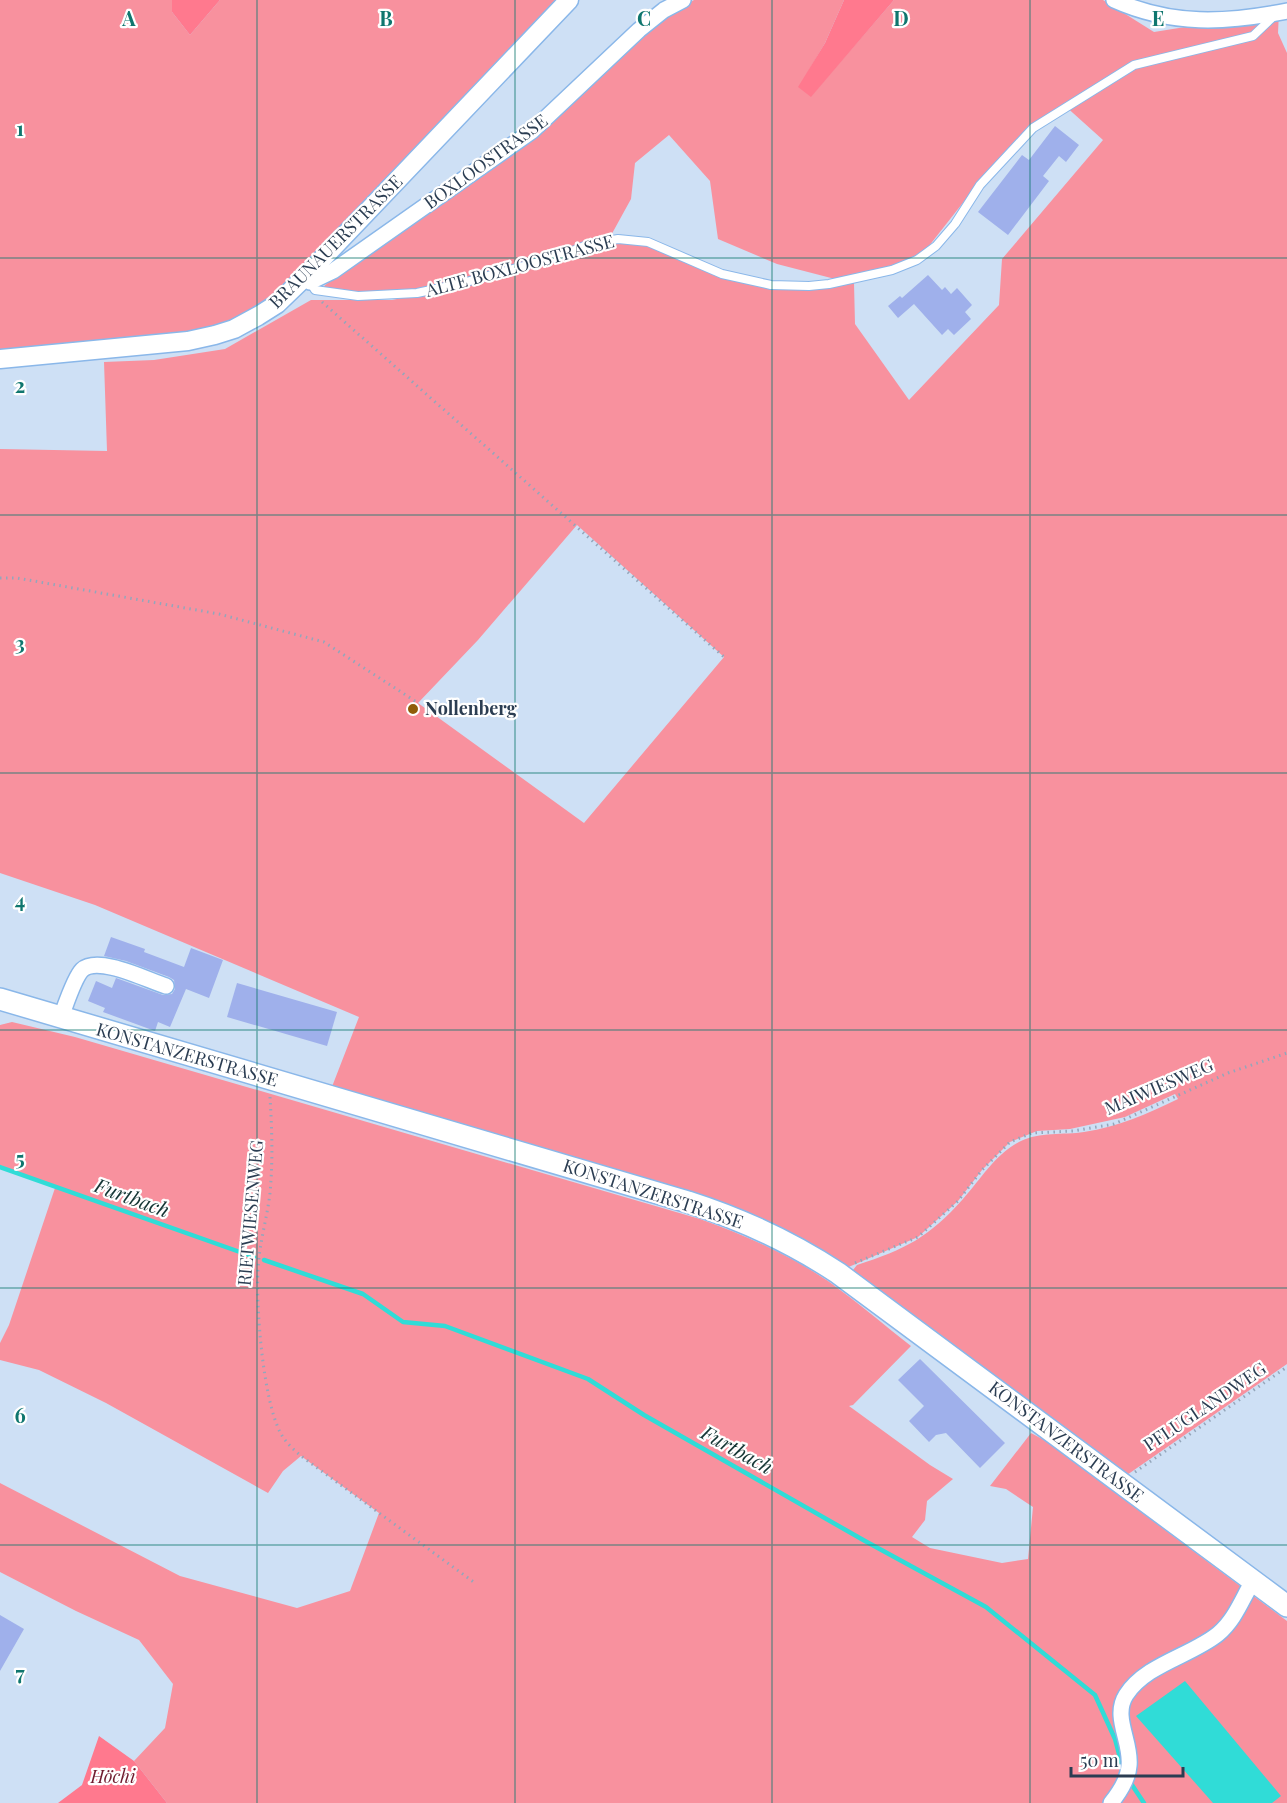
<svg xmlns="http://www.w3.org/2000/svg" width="1287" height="1803" font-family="'Playfair Display',serif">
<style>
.green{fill:#f8919e;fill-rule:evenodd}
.forest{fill:#ff798e}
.water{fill:#30dcd7}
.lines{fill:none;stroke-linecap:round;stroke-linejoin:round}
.stream{stroke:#30dcd7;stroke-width:4.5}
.building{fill:#9fb0eb}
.service-casing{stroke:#8ab7e9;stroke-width:10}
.minor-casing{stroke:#8ab7e9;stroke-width:18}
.tertiary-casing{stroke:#8ab7e9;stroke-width:21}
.secondary-casing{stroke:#8ab7e9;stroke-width:24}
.path{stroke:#94a6bb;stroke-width:3;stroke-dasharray:1.5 4.5;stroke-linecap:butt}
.service{stroke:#fff;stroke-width:8}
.minor{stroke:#fff;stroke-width:15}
.tertiary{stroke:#fff;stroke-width:18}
.secondary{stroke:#fff;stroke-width:21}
.grid{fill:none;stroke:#0f766e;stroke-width:1.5;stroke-opacity:0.55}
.poi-dot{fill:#8f5d0a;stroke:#fff;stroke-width:2}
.labels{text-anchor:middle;stroke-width:4.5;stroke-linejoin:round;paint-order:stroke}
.street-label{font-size:18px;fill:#2b3d52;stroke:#fff}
.poi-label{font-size:18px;font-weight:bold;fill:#2b3d52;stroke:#fff;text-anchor:start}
.park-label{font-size:18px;font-style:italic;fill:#701c2f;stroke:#fff}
.water-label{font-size:20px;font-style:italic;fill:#153635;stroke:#fff}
.grid-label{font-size:20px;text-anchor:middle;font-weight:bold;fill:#0f766e;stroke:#fff;stroke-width:4.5;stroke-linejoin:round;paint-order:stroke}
</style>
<rect width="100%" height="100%" fill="#cee0f5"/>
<g class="green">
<path d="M0,0H172V12L190,35L220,0H559L276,295L226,324L194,332L158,337L0,350Z"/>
<path d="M694,0H844L825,43L799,87L811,96L894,0H1103L1154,32L1279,12L1278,33L1287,53V1364L1124,1477L857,1278L853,1270L857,1265C906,1249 928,1238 963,1199C981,1179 996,1153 1021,1141C1039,1132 1064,1135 1084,1132C1118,1127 1147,1114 1178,1099L1175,1094L1125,1117L1070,1129L1037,1131L1010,1142L982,1170L958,1201L918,1237L844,1269L826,1255L328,1097L359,1017L95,905L0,873V449L107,451L104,362L154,360L225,349L311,300H392L451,288L608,242L649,246L704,270L752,285L806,290L854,283L855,324L909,400L999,305L1002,259L1103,140L1063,104L1011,145L991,167L925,251L903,263L858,275L835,279L777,264L718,239L710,181L669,135L635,163L631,199L609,239L432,288L370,293L325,288L324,286L355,262L465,185L647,28ZM577,525L724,657L584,823L418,703L478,640Z"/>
<path d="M12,1022L75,1037L700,1219C745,1235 788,1254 828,1281C856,1301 883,1324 911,1346L853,1405L849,1406L930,1465L953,1479L927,1501L925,1520L912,1537L930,1548L1002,1563L1028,1559L1033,1507L1006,1489L990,1486L1031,1433L1046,1441L1287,1621V1803H167L134,1761L165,1728L173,1684L139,1640L76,1611L0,1572V1483L180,1576L297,1608L350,1591L379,1513L301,1456L283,1471L268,1493L106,1403L39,1370L0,1360V1343L9,1325L55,1188L0,1167V1025ZM1123,1727L1136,1753L1132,1785L1117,1796L1129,1758Z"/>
</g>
<g class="forest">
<path d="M172,0H220L190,35L172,12Z"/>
<path d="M844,0H894L811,97L798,87L825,43Z"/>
<path d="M99,1736L134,1761L167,1803H58L82,1785Z"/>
</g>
<path class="water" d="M1185,1681L1281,1796L1272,1803H1213L1136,1716Z"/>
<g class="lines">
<g class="stream">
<path d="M0,1167L254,1257"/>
<path d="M264,1260L363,1294L403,1322L445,1326L588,1379L644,1415L865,1541L986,1607L1095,1695L1115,1739L1123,1769"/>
<path d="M1132,1785L1144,1803"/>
</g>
</g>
<g class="building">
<path d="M1055,126L1079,145L1066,162L1059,156L1043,176L1049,181L1008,235L978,212L1022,155L1029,160Z"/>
<path d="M928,275L942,290L945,287L951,294L957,288L972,305L965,312L971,319L954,335L948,329L942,335L914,304L898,318L888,306L900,296L902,298Z"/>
<path d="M111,937L145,949L144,952L184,967L191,948L223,960L209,998L186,989L170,1027L158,1022L155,1031L103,1012L105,1008L88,1001L96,981L112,988L116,978L163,995L172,994L175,989L174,980L169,977L126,961L104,956Z"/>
<path d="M237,983L337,1012L327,1046L227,1017Z"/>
<path d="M920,1359L1005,1443L980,1468L946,1433L936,1435L929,1442L909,1421L924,1406L898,1380Z"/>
<path d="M0,1615L24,1629L0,1671Z"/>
</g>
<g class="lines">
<defs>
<path id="service" d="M310,282L315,290L358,296L417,293L459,284L563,255L589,244L618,239L648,242L722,274L771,285L809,286L829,284L892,270L917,260L936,246L955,224L980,185L1033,128L1134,65L1253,36L1274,16"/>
<g id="minor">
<path d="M1114,0C1172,26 1226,23 1287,11"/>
<path d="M304,278L310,282L333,271L532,131L639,30L664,10L683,0"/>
<path d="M61,1017C65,1007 74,978 82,970C98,955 147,980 166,986"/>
<path d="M1111,1803C1119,1793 1128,1780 1129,1766C1132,1742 1112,1717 1126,1695C1146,1664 1191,1656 1218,1634C1235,1620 1242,1599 1253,1581"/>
</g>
<path id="tertiary" d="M0,359L188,341L215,335L234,329L258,316L277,304L304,278L569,0"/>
<path id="secondary" d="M0,999L688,1202C741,1219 791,1242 838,1273L1287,1606"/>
</defs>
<use href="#service" class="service-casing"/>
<use href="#minor" class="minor-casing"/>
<use href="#tertiary" class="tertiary-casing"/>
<use href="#secondary" class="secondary-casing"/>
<g class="path">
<path d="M322,302L724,657"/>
<path d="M0,578H17L219,614L324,642L418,703"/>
<path d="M270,1097C272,1129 273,1161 270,1193C267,1219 259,1244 258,1270C256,1309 263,1398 280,1432C285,1442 293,1449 301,1456L475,1583"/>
<path d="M855,1263L918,1237L958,1201L982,1170L1010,1142L1032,1133L1073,1131L1114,1124L1228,1073L1287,1053"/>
<path d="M1135,1472L1287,1367"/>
</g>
<use href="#service" class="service"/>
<use href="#minor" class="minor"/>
<use href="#tertiary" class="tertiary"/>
<use href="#secondary" class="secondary"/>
</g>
<path class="grid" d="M257,0V1803M515,0V1803M772,0V1803M1030,0V1803M0,258H1287M0,515H1287M0,773H1287M0,1030H1287M0,1288H1287M0,1545H1287"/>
<circle class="poi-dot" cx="413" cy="709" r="6"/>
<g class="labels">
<g class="street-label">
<text transform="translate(486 162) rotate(-36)" y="6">BOXLOOSTRASSE</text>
<text transform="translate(336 242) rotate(-45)" y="6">BRAUNAUERSTRASSE</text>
<text transform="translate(520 266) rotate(-15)" y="6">ALTE BOXLOOSTRASSE</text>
<text transform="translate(187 1055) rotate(16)" y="6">KONSTANZERSTRASSE</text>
<text transform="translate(1159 1087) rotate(-23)" y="6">MAIWIESWEG</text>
<text transform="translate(653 1194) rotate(18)" y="6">KONSTANZERSTRASSE</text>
<text transform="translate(251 1213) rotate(-85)" y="6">RIETWIESENWEG</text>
<text transform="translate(1205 1407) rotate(-34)" y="6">PFLUGLANDWEG</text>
<text transform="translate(1066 1442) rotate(37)" y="6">KONSTANZERSTRASSE</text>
</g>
<g class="poi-label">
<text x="425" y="715">Nollenberg</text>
</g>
<g class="park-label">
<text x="113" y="1783">Höchi</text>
</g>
<g class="water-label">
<text transform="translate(132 1198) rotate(20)" y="7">Furtbach</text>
<text transform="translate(737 1450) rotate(29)" y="7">Furtbach</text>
</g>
</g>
<g class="grid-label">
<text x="129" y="26">A</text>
<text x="386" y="26">B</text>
<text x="644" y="26">C</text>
<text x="901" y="26">D</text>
<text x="1158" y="26">E</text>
<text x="20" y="136">1</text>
<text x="20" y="393">2</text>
<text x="20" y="651">3</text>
<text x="20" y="908">4</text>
<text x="20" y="1166">5</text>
<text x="20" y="1423">6</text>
<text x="20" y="1681">7</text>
</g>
<path d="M1071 1767v9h112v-9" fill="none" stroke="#2b3d52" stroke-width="3"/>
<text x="1080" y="1767" font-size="18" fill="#2b3d52" stroke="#ffffff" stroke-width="4.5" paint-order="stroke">50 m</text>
</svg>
